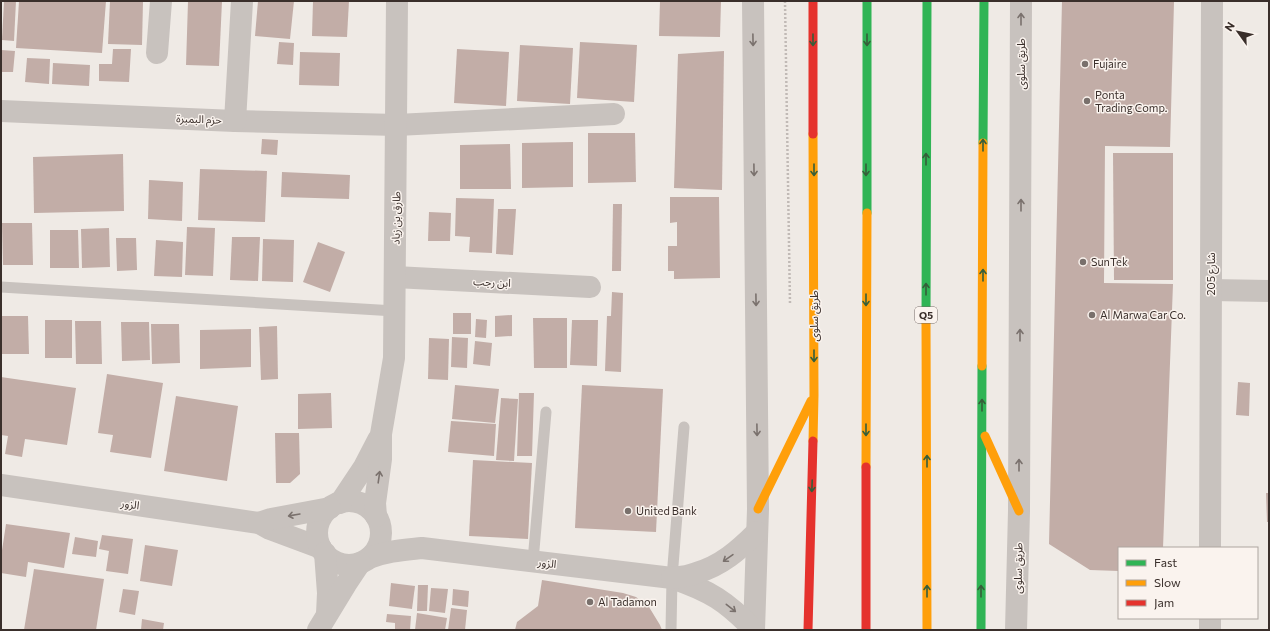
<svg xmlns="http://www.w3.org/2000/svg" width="1270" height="631" font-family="Commissioner,'Noto Sans Arabic',sans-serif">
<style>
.building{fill:#c2ada7}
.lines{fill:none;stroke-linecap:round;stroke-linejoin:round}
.path{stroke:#c1bab6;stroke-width:2.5;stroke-dasharray:2 2;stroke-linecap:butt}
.lane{stroke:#c8c2be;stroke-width:11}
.street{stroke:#c8c2be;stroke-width:22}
.fast{stroke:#30b455;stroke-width:9}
.slow{stroke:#ff9f0a;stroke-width:9}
.jam{stroke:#e5322d;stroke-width:9}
.oneway{stroke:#7a716d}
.oneway2{stroke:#365e3a}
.poi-dot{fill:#79706c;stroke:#faf3ee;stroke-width:1.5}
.labels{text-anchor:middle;stroke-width:3;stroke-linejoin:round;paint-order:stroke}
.shield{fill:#faf3ee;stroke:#746a66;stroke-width:1}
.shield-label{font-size:10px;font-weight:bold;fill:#3a2f2b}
.street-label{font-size:11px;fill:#3a2f2b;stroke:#faf3ee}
.poi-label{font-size:11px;fill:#3a2f2b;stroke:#faf3ee;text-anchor:start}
</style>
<rect width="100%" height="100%" fill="#efeae5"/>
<g class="building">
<path d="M4,1H16L14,41L2,40Z"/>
<path d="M19,1H106L102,53L16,48Z"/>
<path d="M110,1H143L142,45L108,44Z"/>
<path d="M188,1H222L219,66L186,65Z"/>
<path d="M258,1H294L290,39L255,36Z"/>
<path d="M313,1H349L347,37L312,36Z"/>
<path d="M660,1H721L720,37L659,36Z"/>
<path d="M1062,1L1174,2L1170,147L1105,146L1104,283L1173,284L1163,548H1119V571L1090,570L1049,544Z"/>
<path d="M279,42L294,43L293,65L277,64Z"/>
<path d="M580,42L637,45L634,102L577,98Z"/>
<path d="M520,45L573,48L570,104L517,101Z"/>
<path d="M113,49H131L129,82L99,81V64H112Z"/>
<path d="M457,49L509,52L506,106L454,103Z"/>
<path d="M1,50L15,51L13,72H1Z"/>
<path d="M724,51L722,190L674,188L678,54Z"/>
<path d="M300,52L340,53L339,86L299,85Z"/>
<path d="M27,58L50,59L49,84L25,82Z"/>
<path d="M53,63L90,65L89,86L52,84Z"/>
<path d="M588,133H635L636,182L588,183Z"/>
<path d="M262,139L278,140L277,155L261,154Z"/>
<path d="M573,142V187L522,188V143Z"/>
<path d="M510,144L511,189H460V145Z"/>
<path d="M1113,153H1173V280H1114Z"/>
<path d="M123,154L124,211L34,213L33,157Z"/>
<path d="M200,169L267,171L265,222L198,220Z"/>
<path d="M282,172L350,175L349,199L281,197Z"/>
<path d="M149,180L183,182L182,221L148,219Z"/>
<path d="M670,197H719L720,278L674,279V271H668V246H677V222L670,223Z"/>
<path d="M456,198L494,199L492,253L469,252L470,237L455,236Z"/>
<path d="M613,204H622L621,271H612Z"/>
<path d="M498,209H516L513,255L496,254Z"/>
<path d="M429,212L451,213L450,241H428Z"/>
<path d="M2,223H32L33,265H3Z"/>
<path d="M187,227L215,228L213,276L185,275Z"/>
<path d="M109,228L110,267L82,268L81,229Z"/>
<path d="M50,230H78L79,268H50Z"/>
<path d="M232,237H260L258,281L230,280Z"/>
<path d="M116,238H136L137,270L117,271Z"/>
<path d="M263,239L294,240L293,282L262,281Z"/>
<path d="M156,240L183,242L182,277L154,276Z"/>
<path d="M318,242L345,252L330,292L303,282Z"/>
<path d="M612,292L623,293L621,372L605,371L607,316H611Z"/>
<rect x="453" y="313" width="18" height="21"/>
<path d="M512,315V336L495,337V316Z"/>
<path d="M1,316H28L29,354H1Z"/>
<path d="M533,318H567V368H534Z"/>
<path d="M476,319L487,320L486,338L475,337Z"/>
<rect x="45" y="320" width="27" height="38"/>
<path d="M572,320H598L597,366L570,365Z"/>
<path d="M75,321H101L102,364H76Z"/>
<path d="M121,322H149L150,360L122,361Z"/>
<path d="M151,324H179L180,363L152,364Z"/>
<path d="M277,326L278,379L261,380L259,327Z"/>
<path d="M251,329V367L200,369V330Z"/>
<path d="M452,337L468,338L467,368L451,367Z"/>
<path d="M429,338L449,339L448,380L428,379Z"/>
<path d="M475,341L492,343L490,366L473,364Z"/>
<path d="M107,374L163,383L151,458L110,452L113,435L98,433Z"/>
<path d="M1,377L76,388L67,445L25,439L22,457L5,454L8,436L1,435Z"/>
<path d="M1238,382L1250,383L1249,416L1236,415Z"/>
<path d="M455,385L499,389L495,423L452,419Z"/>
<path d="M582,385L663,389L656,532L575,528Z"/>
<path d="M331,393L332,428L298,429V394Z"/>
<path d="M519,393H534L532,456H517Z"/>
<path d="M176,396L238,406L227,481L164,471Z"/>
<path d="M501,398L518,399L514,461L496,460Z"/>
<path d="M451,421L496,424L494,456L448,452Z"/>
<path d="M275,433H299L300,474L290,483H276Z"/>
<path d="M473,460L532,463L528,539L469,536Z"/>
<path d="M1266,493H1269V522H1267Z"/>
<path d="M6,524L70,533L64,568L28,562L26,577L1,573V557Z"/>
<path d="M102,535L133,539L128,574L106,571L109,551L99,549Z"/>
<path d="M75,537L98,541L96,557L72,554Z"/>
<path d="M145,545L178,550L172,586L140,581Z"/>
<path d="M34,569L104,579L96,630H24Z"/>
<path d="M542,580L623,593L636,597L649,607L660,625L662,630H515L517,622L538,606Z"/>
<path d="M391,583L415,586L412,609L389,606Z"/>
<path d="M418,585H428L427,611H417Z"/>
<path d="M431,588L448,589L445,613L429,611Z"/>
<path d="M123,589L139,591L135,615L119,612Z"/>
<path d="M453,589L469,591L468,607L452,605Z"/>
<path d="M451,608L467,610L465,630H448Z"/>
<path d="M417,613L447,618L445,630H415Z"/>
<path d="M387,614L411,616L410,630H395V623L386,622Z"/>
<path d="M142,619L164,623L163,630H141Z"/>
</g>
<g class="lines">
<path class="path" d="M785,1L790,304"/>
<g class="lane">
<path d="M1,287L395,311"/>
<path d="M533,561L546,412"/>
<path d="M671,630L672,578L684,427"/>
</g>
<g class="street">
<path d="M753,1L758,509L754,630"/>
<path d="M157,53L161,1"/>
<path d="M1,111L235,121L397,125L614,114"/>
<path d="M235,121L242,1"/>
<path d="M395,277L590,287"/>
<path d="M1211,290L1269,291"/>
<path d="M1,485L259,523L270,529L321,548"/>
<circle cx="349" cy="533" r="32"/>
<path d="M340,503L364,467L378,440"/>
<path d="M376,516L375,503L381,459V434L394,358L397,1"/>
<path d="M259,523L271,519L330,508"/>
<path d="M1210,548L1212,1"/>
<path d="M325,553L328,593L327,614"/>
<path d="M369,558C387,551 404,550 422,548L672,578C710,591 726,601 754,630"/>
<path d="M672,578C680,577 689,576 696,573C721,566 739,550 757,532"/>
<path d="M318,630L346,584L360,563"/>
<path d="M1016,630L1019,511L1021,1"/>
<path d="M1210,630V618"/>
</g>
<g class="fast">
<path d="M983,143L984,1"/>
<path d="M867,213V1"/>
<path d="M926,322L927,1"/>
<path d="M981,630L982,366"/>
</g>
<g class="slow">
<path d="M926,322L927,630"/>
<path d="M982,366L983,143"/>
<path d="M985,436L1019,511"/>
<path d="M813,441L814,395L813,134"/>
<path d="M866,467L867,213"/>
<path d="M758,509L811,401"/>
</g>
<g class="jam">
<path d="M813,1V134"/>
<path d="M808,630L813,441"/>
<path d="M866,630V467"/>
</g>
</g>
<defs><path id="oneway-shaft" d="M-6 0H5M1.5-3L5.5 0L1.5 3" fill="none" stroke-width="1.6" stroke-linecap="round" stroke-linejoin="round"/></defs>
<g class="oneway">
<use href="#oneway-shaft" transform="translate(1021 19) rotate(-90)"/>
<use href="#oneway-shaft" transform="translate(753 40) rotate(89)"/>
<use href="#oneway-shaft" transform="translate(754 170) rotate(89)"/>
<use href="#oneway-shaft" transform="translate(1021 205) rotate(-90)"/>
<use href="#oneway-shaft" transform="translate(756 300) rotate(89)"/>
<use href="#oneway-shaft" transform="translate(1020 335) rotate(-90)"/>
<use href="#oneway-shaft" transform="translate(757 430) rotate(89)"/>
<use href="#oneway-shaft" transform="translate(1019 465) rotate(-90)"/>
<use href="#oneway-shaft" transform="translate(379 477) rotate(-82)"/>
<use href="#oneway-shaft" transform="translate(294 515) rotate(170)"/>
<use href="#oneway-shaft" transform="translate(728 558) rotate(145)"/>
<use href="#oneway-shaft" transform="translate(731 608) rotate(38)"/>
</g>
<g class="oneway2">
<use href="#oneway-shaft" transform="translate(813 40) rotate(90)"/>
<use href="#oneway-shaft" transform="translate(867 40) rotate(90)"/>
<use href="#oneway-shaft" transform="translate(983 145) rotate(-90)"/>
<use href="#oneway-shaft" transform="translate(926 159) rotate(-90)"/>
<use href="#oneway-shaft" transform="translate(814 170) rotate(90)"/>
<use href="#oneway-shaft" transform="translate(866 170) rotate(90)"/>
<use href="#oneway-shaft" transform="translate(983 275) rotate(-90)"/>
<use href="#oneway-shaft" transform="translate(926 289) rotate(-90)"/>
<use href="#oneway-shaft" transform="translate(866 300) rotate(90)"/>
<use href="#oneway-shaft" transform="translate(814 356) rotate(90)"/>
<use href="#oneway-shaft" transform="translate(982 405) rotate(-90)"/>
<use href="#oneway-shaft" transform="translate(866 430) rotate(90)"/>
<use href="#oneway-shaft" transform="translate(927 461) rotate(-90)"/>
<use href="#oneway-shaft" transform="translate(812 486) rotate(92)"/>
<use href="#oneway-shaft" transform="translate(927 591) rotate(-90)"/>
<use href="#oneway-shaft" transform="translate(981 591) rotate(-90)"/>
</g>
<g class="poi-dot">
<circle cx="1085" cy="64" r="4"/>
<circle cx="1087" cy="101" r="4"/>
<circle cx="1083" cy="262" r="4"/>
<circle cx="1092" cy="315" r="4"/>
<circle cx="628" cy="511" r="4"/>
<circle cx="590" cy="602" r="4"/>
</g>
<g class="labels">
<rect class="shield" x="915" y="307" width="22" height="16" rx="3"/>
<g class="shield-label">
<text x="926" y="319">Q5</text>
</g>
<g class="street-label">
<text transform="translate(1021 64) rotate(-90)" y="4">طريق سلوى</text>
<text transform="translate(199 119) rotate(2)" y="4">حزم البمبرة</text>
<text transform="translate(396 218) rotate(-89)" y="4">طارق بن زياد</text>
<text transform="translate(1211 274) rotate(-90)" y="4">شارع 205</text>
<text transform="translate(492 282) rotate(3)" y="4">ابن رجب</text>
<text transform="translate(814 316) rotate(-90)" y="4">طريق سلوى</text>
<text transform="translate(130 504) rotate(8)" y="4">الزور</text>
<text transform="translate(547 563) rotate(7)" y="4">الزور</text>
<text transform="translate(1018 568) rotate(-89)" y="4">طريق سلوى</text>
</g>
<g class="poi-label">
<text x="1093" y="68">Fujaire</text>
<text x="1095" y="99">Ponta<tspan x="1095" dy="13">Trading Comp.</tspan></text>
<text x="1091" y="266">SunTek</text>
<text x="1100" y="319">Al Marwa Car Co.</text>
<text x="636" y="515">United Bank</text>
<text x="598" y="606">Al Tadamon</text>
</g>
</g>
<rect width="1270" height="631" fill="none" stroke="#3a2f2b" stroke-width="4"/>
<rect x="1118" y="547" width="140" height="72" fill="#faf3ee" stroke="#ada5a0"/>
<rect x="1126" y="560" width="20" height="6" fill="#30b455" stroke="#ada5a0"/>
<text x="1154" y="567" font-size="12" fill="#3a2f2b">Fast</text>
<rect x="1126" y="580" width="20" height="6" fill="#ff9f0a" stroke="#ada5a0"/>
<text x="1154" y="587" font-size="12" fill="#3a2f2b">Slow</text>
<rect x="1126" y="600" width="20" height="6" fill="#e5322d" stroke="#ada5a0"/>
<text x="1154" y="607" font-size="12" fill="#3a2f2b">Jam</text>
<g transform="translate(1238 32) rotate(303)" stroke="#faf3ee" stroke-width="3" paint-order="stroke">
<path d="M0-3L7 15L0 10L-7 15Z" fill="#3a2f2b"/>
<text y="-6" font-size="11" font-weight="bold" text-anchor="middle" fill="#3a2f2b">N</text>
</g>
</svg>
